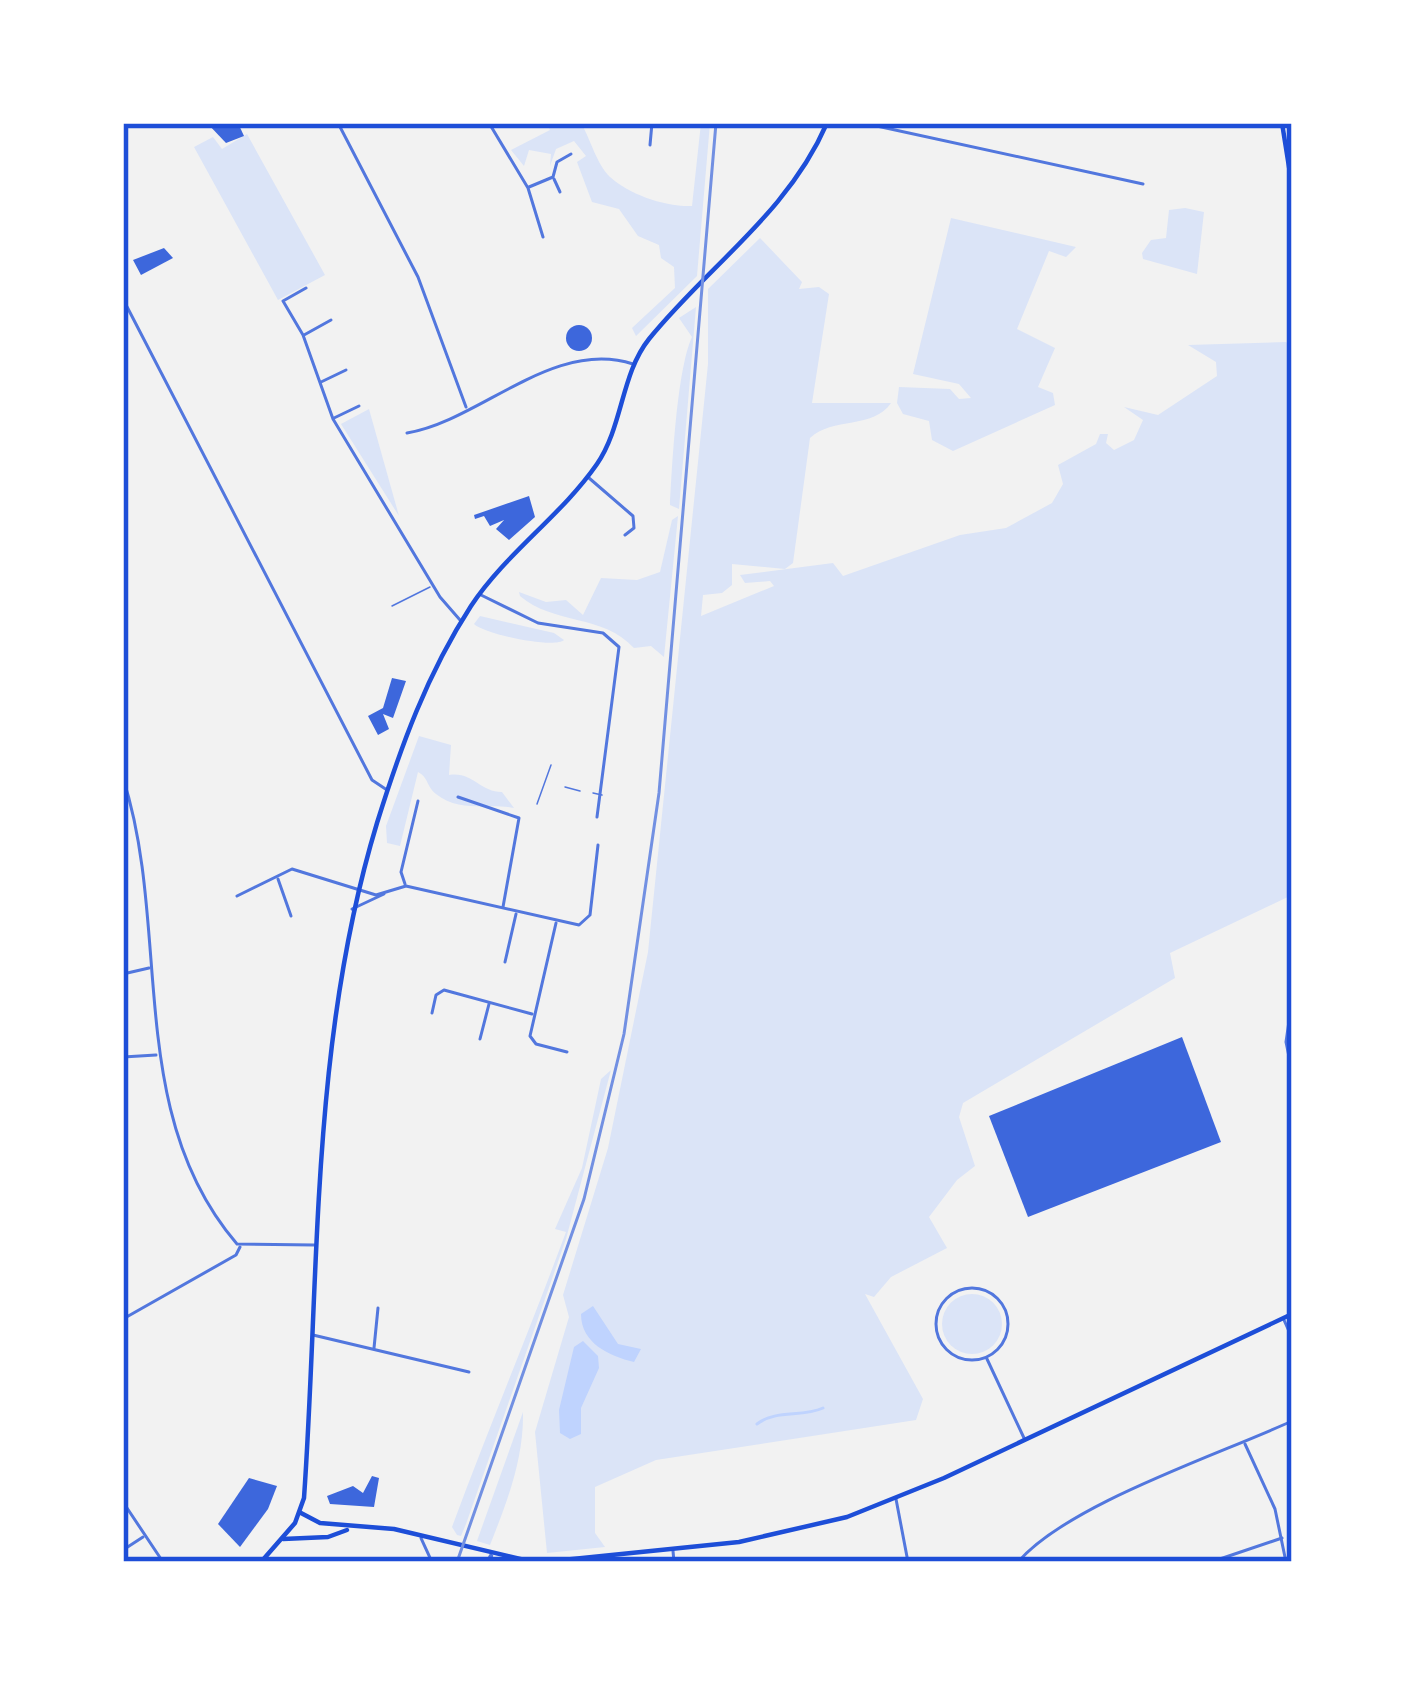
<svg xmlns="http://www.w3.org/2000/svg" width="1415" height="1685" font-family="'Work Sans',sans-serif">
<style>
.green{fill:#dbe4f7}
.water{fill:#bfd3fe}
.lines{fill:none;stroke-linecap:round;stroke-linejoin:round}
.stream{stroke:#bfd3fe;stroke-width:3}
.building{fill:#3d67dc}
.service{stroke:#5277de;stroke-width:1.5}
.pedestrian{stroke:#5277de;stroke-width:3}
.minor{stroke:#5277de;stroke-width:3}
.tertiary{stroke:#5277de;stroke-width:4.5}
.secondary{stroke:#1d4ed8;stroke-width:4.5}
.rail{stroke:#7290e2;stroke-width:3}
.neatline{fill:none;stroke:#1d4ed8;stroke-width:4.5}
</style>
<rect width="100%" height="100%" fill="#f2f2f2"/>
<g class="green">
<path d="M547,123H581C590,138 597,165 610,177C629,194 664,207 692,206L701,123H710L697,276L636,336L632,328L675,288L674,267L661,258L659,245L638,236L619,209L592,202L577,162L586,156L574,141L556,149L550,166L551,154L529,150L524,166L511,150L550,130Z"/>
<path d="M247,134L325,275L278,300L194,147L213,137L222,149Z"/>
<path d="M1185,208L1204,212L1197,274L1143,259L1142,253L1151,240L1166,238L1169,210Z"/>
<path d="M951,218L1076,247L1066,257L1049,251L1017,329L1055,348L1038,387L1053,393L1055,405L953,451L932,440L929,421L903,414L897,403L899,387L950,389L959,399L971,398L959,384L913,374Z"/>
<path d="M760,238L802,282L799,289L819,287L829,294L812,403H891C874,429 832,417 810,438L793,563L785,569L732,564V585L722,593L703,595L701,616L774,586L770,581L745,583L740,575L833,563L843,576L960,535L1006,528L1052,503L1063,484L1058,465L1096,444L1100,434H1108L1106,443L1114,450L1134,440L1143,420L1124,407L1158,415L1217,376L1216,362L1188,345L1286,342L1292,347V895L1170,953L1175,978L963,1103L959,1117L975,1166L957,1180L929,1217L947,1248L891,1277L874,1297L865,1294L923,1399L916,1420L656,1460L595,1487V1533L605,1547L547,1553L535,1432L569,1317L563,1295L608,1148L648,952L708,364V289Z"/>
<path d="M696,307L679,509L670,505C672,467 677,369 692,337L679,318Z"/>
<path d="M369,409L399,516L341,424Z"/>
<path d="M678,516L664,657L651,646L634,648C603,614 554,625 520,596L519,592L546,602L566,600L583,615L601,578L637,580L660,572L672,520Z"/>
<path d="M480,616L554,633L564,640C554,649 484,634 474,624Z"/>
<path d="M419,736L451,745L449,775C472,771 480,792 502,792L514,808C489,803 459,813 436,794C426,786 429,778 418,772L400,846L387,843L386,826Z"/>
<path d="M611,1070L566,1239L466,1524L461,1536L457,1535L452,1527C489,1427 529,1332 566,1232L555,1229L582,1168L601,1079Z"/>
<circle cx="972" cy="1324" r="30"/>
<path d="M523,1412C524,1458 507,1502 490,1545L477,1541Z"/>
</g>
<g class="water">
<path d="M593,1306L618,1344L641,1349L634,1362C609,1356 581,1343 581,1314Z"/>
<path d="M583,1341L598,1356L599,1368L581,1408V1434L570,1439L560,1433L559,1410L574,1347Z"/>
</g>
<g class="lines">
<path class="stream" d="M757,1424C777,1409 801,1418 823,1408"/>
</g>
<g class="building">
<path d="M207,123H238L244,136L226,143Z"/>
<path d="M164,248L173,258L141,275L133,260Z"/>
<circle cx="579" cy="338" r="13"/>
<path d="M529,496L535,517L509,540L496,529L504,520L490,526L484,516L475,519L474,515Z"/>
<path d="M392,678L406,681L393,718L383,714L389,729L378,735L368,716L383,708Z"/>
<path d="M1182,1037L1221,1142L1028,1217L989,1116Z"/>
<path d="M372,1476L379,1478L374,1507L330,1504L327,1496L353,1486L363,1493Z"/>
<path d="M249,1478L277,1486L268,1509L240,1547L218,1524Z"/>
</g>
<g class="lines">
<g class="service">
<path d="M392,606L430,587"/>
<path d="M565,787L580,791"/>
<path d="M593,793L602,795"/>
<path d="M537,804L551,765"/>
</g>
<path class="pedestrian" d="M421,1538L432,1562"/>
<g class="minor">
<path d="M338,123L418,277L466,407"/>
<path d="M489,123L528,188L543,237"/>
<path d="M863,123L1143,184"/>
<path d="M650,145L652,123"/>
<path d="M554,179L560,192"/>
<path d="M529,187L553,177L557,162L571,154"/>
<path d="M306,288L283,301L303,335L333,419L440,597L460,620"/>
<path d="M123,299L372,780L387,790"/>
<path d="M304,335L331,320"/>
<path d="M321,382L346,370"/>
<path d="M334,418L359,406"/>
<path d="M407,433C480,421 553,338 633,364"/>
<path d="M589,478L633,516L634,528L625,535"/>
<path d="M481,595L538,623L603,633L619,647L597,817"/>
<path d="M123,778C172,930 124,1113 237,1244L314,1245"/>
<path d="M458,797L519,818L503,907"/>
<path d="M278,879L291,916"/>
<path d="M405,884L401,872L418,801"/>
<path d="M237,896L292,869L376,895L406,886L579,925L590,915L598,845"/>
<path d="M352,909L384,894"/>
<path d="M556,923L530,1036L536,1044L567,1052"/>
<path d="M505,962L516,914"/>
<path d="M123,974L149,968"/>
<path d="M1292,1001L1286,1042L1292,1071"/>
<path d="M432,1013L436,995L444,990L532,1014"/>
<path d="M480,1039L489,1004"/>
<path d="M123,1057L156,1055"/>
<circle cx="972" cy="1324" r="36"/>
<path d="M123,1319L236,1255L240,1247"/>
<path d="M1284,1320L1292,1338"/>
<path d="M313,1335L469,1372"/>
<path d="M374,1348L378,1308"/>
<path d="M987,1359L1024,1438"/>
<path d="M1245,1444L1275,1509L1286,1562"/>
<path d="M896,1499L908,1562"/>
<path d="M123,1502L163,1562"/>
<path d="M123,1550L143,1537"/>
<path d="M673,1551L674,1562"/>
<path d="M1018,1562C1068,1504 1218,1455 1292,1421"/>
<path d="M1211,1562L1282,1538"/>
</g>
<path class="tertiary" d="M488,1562L491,1556"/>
<g class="secondary">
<path d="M1282,123L1292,186"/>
<path d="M301,1513L320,1523L394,1529L533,1562"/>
<path d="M283,1539L328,1537L347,1530"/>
<path d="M261,1562L295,1523L304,1498C320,1270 310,1044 377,823C401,746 427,674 471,606C506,553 561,516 597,464C623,426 621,374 649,339C709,265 788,213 827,123"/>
<path d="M543,1562L739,1542L847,1517L944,1478L1292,1314"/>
</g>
<path class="rail" d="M457,1562L584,1199L624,1034L659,793L716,123"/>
</g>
<rect width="1415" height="1685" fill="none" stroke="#ffffff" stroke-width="252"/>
<rect x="126" y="126" width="1163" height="1433" class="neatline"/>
</svg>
